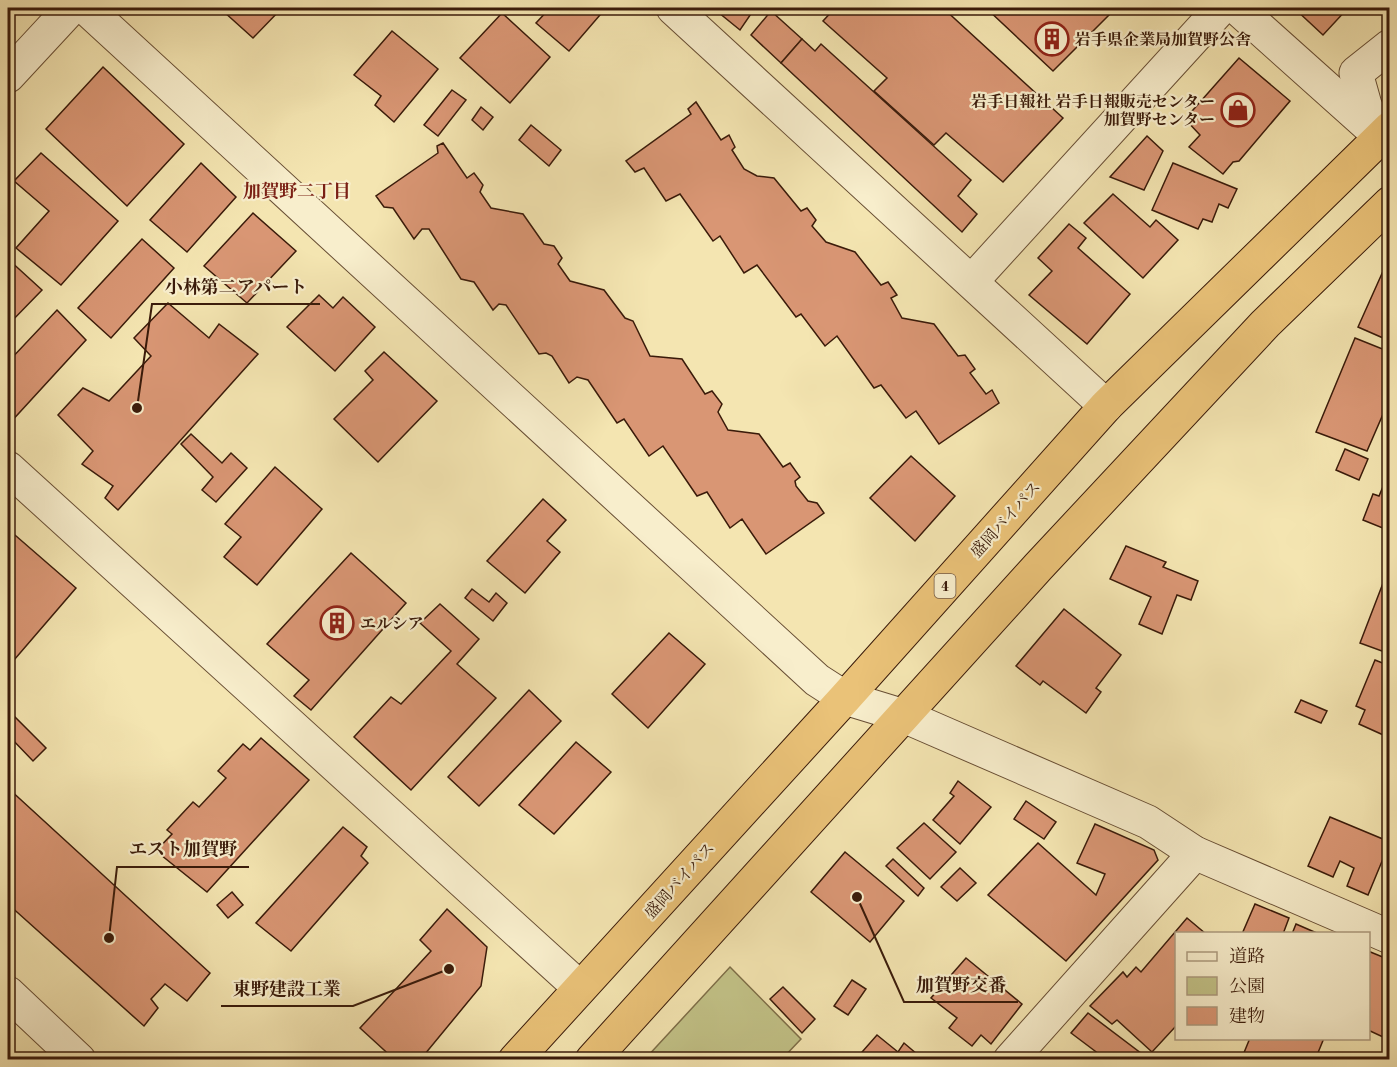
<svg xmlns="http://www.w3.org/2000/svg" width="1397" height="1067" font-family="'Old Standard TT','Noto Serif JP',serif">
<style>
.green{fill:#c2c287;stroke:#7e6e48;stroke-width:1.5}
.building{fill:#d99674;stroke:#3a1b0a;stroke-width:1.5}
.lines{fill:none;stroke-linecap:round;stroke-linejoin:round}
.minor-casing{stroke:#684e34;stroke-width:35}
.trunk-casing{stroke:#3a1b0a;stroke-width:35}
.minor{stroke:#f8eecc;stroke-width:33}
.trunk{stroke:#eac278;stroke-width:33}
.labels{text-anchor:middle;stroke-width:4.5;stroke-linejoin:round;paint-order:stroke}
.shield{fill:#f8eecc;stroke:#735a44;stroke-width:1.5}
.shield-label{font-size:15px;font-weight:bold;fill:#3a1b0a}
.poi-label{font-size:16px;font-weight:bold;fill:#3a1b0a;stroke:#f8eecc;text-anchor:start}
.street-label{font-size:16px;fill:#3a1b0a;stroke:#f8eecc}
.neighbourhood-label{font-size:18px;font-weight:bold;fill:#7a1f14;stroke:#f8eecc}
.leader{fill:none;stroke:#3a1b0a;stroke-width:2}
.callout-dot{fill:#3a1b0a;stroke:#f8eecc;stroke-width:2}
.callout-label{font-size:18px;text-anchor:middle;font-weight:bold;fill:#3a1b0a;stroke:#f8eecc;stroke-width:4.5;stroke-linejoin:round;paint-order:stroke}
</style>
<rect width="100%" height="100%" fill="#f4e5b1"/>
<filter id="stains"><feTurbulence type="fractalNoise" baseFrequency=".00333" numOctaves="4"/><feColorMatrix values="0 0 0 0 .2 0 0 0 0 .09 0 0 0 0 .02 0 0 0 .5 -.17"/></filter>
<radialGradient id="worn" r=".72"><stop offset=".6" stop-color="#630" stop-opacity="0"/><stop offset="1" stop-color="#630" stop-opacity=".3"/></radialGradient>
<path class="green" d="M730,967L801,1039L782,1059H645Z"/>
<g class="building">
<path d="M226,8H282L253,38L223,11Z"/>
<path d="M550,8H606L569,51L536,23Z"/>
<path d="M713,8H755L740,30Z"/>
<path d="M835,8H943L1063,118L1003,182L946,133L934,145L874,91L887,78L823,21Z"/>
<path d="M986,8H1116L1053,71Z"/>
<path d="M1294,8H1348L1323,35Z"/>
<path d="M771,11L802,39L781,63L751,35Z"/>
<path d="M502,13L550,57L510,103L460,58Z"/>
<path d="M392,31L438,69L394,122L375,105L381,96L354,75Z"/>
<path d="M802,39L815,51L821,44L971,180L958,196L977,214L962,232L781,63Z"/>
<path d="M1239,58L1290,101L1239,161L1233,162L1223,174L1189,147L1200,135L1185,119Z"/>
<path d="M103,67L184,144L127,206L46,129Z"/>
<path d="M452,90L466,100L438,136L424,125Z"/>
<path d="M696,102L721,140L729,135L735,147L732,150L744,169L757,176L774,178L801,211L807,208L816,220L812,226L826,242L855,252L881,285L888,282L897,295L891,298L902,318L934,324L958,356L965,355L975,369L970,373L986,394L992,390L999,403L939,444L916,411L906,418L881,385L874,388L837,336L825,346L801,314L796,317L757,265L744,273L720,236L713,241L680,194L666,201L644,168L635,172L626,161L691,114L688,109Z"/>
<path d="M481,107L493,117L483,130L472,120Z"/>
<path d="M531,125L561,150L549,166L519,140Z"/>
<path d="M1147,136L1163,151L1144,190L1110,177Z"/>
<path d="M443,143L467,178L474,173L483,185L480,192L491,208L523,214L544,244L554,246L562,258L558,264L570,281L604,290L625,318L633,321L650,356L682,359L705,394L712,391L722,404L718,412L728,430L759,434L783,467L790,463L800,477L795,481L796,486L808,501L817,503L824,513L766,554L742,519L730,528L707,492L697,496L663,446L649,456L624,419L617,423L588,380L577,377L569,383L552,356L546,353L539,354L506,305L499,304L493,310L474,282L461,279L429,229H422L414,239L393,208L384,207L376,196L438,153L437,146Z"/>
<path d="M41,153L118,221L61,285L16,248L49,211L14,181Z"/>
<path d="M201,163L236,197L187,252L150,220Z"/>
<path d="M1173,163L1237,189L1228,208L1219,204L1212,222L1203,219L1198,229L1152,210Z"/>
<path d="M1113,194L1150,227L1156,220L1178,240L1143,278L1084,223Z"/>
<path d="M253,213L296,251L247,303L204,266Z"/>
<path d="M1069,224L1086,238L1078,248L1130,294L1087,344L1029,295L1052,271L1038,258Z"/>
<path d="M142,239L174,268L111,338L78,308Z"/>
<path d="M8,259L42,290L8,325Z"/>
<path d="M1384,269L1390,272V341L1358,327Z"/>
<path d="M319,295L333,308L343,297L375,327L335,371L287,327Z"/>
<path d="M168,303L209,338L219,324L258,354L118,510L105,498L113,486L82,464L93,451L58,415L83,388L109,401L151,356L134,338Z"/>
<path d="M57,310L86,340L8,425V362Z"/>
<path d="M1355,338L1390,352V398L1367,451L1316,432Z"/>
<path d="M384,352L437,401L378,462L334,419L373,380L365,371Z"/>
<path d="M191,434L222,463L231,453L247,468L216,502L202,490L213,477L181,444Z"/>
<path d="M1345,449L1368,459L1359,480L1336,470Z"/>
<path d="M911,456L955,496L915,541L870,498Z"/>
<path d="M275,467L322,509L257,585L224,557L241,537L225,524Z"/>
<path d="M1390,470V531L1363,520L1373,494L1379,496Z"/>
<path d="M543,499L566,520L547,541L560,552L525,593L487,561Z"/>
<path d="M8,529L76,588L8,667Z"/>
<path d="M1126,546L1166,562L1163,567L1198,581L1191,600L1177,595L1162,634L1139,624L1151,597L1110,579Z"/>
<path d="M351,553L406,603L311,710L294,696L309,680L267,644Z"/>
<path d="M1385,578L1390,580V654L1360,643Z"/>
<path d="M472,589L489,602L496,593L507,603L493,621L465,598Z"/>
<path d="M440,604L479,639L457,664L496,698L411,790L354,737L391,697L401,704L451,651L420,623Z"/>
<path d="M1064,609L1121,655L1096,688L1101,692L1086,713L1043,681L1040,685L1016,666Z"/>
<path d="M669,633L705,664L648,728L612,694Z"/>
<path d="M1375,660L1390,666V738L1359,724L1365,710L1356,706Z"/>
<path d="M529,690L561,721L479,806L448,777Z"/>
<path d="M1301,700L1327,711L1321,723L1295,712Z"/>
<path d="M8,710L46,748L33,761L8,735Z"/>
<path d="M261,738L309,780L207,892L156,851L172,834L167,830L193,802L199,807L226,778L218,771L243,744L250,750Z"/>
<path d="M576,742L611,772L554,834L519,805Z"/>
<path d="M958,781L991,807L960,844L933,820L954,796L950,793Z"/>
<path d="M8,788L210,973L187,1001L165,984L151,999L158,1008L144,1026L8,904Z"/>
<path d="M1026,801L1056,822L1044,839L1014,819Z"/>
<path d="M1330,817L1390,842L1368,895L1347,886L1354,868L1340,861L1333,877L1308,866Z"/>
<path d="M924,823L956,852L930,879L897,848Z"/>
<path d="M1095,824L1154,850L1158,860L1066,961L988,895L1038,843L1096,895L1105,874L1077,863Z"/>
<path d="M343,827L367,847L361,856L368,863L291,951L256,923Z"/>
<path d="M845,852L904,901L870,942L811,892Z"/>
<path d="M893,859L924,888L918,896L886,866Z"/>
<path d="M960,868L976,883L957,901L941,887Z"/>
<path d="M232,892L243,905L228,918L217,905Z"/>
<path d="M1255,904L1289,918L1283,934H1242Z"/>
<path d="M447,909L487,947L481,986L420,1060H395L360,1028L431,951L420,940Z"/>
<path d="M1187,918L1206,934H1176V1026L1152,1052L1117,1020L1112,1024L1090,1006L1123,972L1127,977L1136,967L1141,972Z"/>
<path d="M1296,924L1319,934H1292Z"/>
<path d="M1368,951L1390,960V1023L1383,1037L1368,1030Z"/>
<path d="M966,958L1022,1004L991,1044L981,1035L972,1046L949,1028L957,1018L931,998Z"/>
<path d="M852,980L866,989L848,1015L834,1006Z"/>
<path d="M783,987L815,1019L802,1033L770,999Z"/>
<path d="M1088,1013L1150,1060H1107L1071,1033Z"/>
<path d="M877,1035L898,1052L904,1043L924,1060H855Z"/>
<path d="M1250,1038H1324L1315,1060H1241Z"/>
</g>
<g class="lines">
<defs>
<g id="minor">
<path d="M86,8L817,680L845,698L904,716L1148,822L1195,853L1390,937"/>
<path d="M673,8L1106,406"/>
<path d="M1237,8L1380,136"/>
<path d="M8,76L71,8"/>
<path d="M1376,129L1365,105L1356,73L1390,46"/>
<path d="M972,281L1221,8"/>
<path d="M8,468L580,988"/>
<path d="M8,993L79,1060"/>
<path d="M1010,1060L1195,853"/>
</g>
<g id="trunk">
<path d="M515,1060L845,698L1106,406L1390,128"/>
<path d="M592,1060L1038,567L1265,324L1390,203"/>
</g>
</defs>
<use href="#minor" class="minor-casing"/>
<use href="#trunk" class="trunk-casing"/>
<use href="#minor" class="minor"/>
<use href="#trunk" class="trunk"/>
</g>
<defs>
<symbol id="building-ring" viewBox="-11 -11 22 22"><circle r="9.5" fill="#f8eecc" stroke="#8f2418" stroke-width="1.5"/><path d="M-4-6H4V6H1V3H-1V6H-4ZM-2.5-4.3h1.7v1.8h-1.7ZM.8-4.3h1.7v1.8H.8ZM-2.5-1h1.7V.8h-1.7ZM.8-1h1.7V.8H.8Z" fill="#8f2418"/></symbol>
<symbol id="shop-ring" viewBox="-11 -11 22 22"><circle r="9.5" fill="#f8eecc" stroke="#8f2418" stroke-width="1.5"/><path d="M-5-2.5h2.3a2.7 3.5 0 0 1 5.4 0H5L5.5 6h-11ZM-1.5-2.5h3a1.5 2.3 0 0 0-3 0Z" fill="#8f2418"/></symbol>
</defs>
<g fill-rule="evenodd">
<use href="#building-ring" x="1033" y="20" width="38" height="38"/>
<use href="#shop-ring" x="1219" y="91" width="38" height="38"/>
<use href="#building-ring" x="318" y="604" width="38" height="38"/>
</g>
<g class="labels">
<rect class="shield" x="934.5" y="574" width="21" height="24" rx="4.5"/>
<g class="shield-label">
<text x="945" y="591">4</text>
</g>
<g class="poi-label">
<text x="1075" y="45">岩手県企業局加賀野公舎</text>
<text x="1215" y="107" text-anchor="end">岩手日報社 岩手日報販売センター<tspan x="1215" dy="18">加賀野センター</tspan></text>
<text x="360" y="629">エルシア</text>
</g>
<g class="street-label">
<text transform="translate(1005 519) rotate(-48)" y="6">盛岡バイパス</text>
<text transform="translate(679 880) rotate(-48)" y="6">盛岡バイパス</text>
</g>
<g class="neighbourhood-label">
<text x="297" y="197">加賀野二丁目</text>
</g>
</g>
<path class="leader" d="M137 408L152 304H320M109 938L117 867H249M857 897L904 1002H1018M449 969L353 1006H221"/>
<g class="callout-dot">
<circle cx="137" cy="408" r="6"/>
<circle cx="109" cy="938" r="6"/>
<circle cx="857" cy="897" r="6"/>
<circle cx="449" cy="969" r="6"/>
</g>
<g class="callout-label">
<text x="236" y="293">小林第二アパート</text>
<text x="183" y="855">エスト加賀野</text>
<text x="961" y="991">加賀野交番</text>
<text x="287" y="995">東野建設工業</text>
</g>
<rect width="1397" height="1067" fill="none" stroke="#f4e5b1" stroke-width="30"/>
<rect x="9" y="9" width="1379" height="1049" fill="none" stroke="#3a1b0a" stroke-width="3"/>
<rect x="15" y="15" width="1367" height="1037" fill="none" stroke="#3a1b0a" stroke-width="1.5"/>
<rect x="1175" y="932" width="195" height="108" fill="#f8eecc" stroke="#ac9a7e" stroke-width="1.5"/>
<rect x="1187" y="952" width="30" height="9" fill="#f8eecc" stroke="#ac9a7e" stroke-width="1.5"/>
<text x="1229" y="962" font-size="18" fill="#3a1b0a">道路</text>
<rect x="1187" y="977" width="30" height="18" fill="#c2c287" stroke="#ac9a7e" stroke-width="1.5"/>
<text x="1229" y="992" font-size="18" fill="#3a1b0a">公園</text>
<rect x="1187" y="1007" width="30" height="18" fill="#d99674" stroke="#ac9a7e" stroke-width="1.5"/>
<text x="1229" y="1022" font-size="18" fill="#3a1b0a">建物</text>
<rect width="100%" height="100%" filter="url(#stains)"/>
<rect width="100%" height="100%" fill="url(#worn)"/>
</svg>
